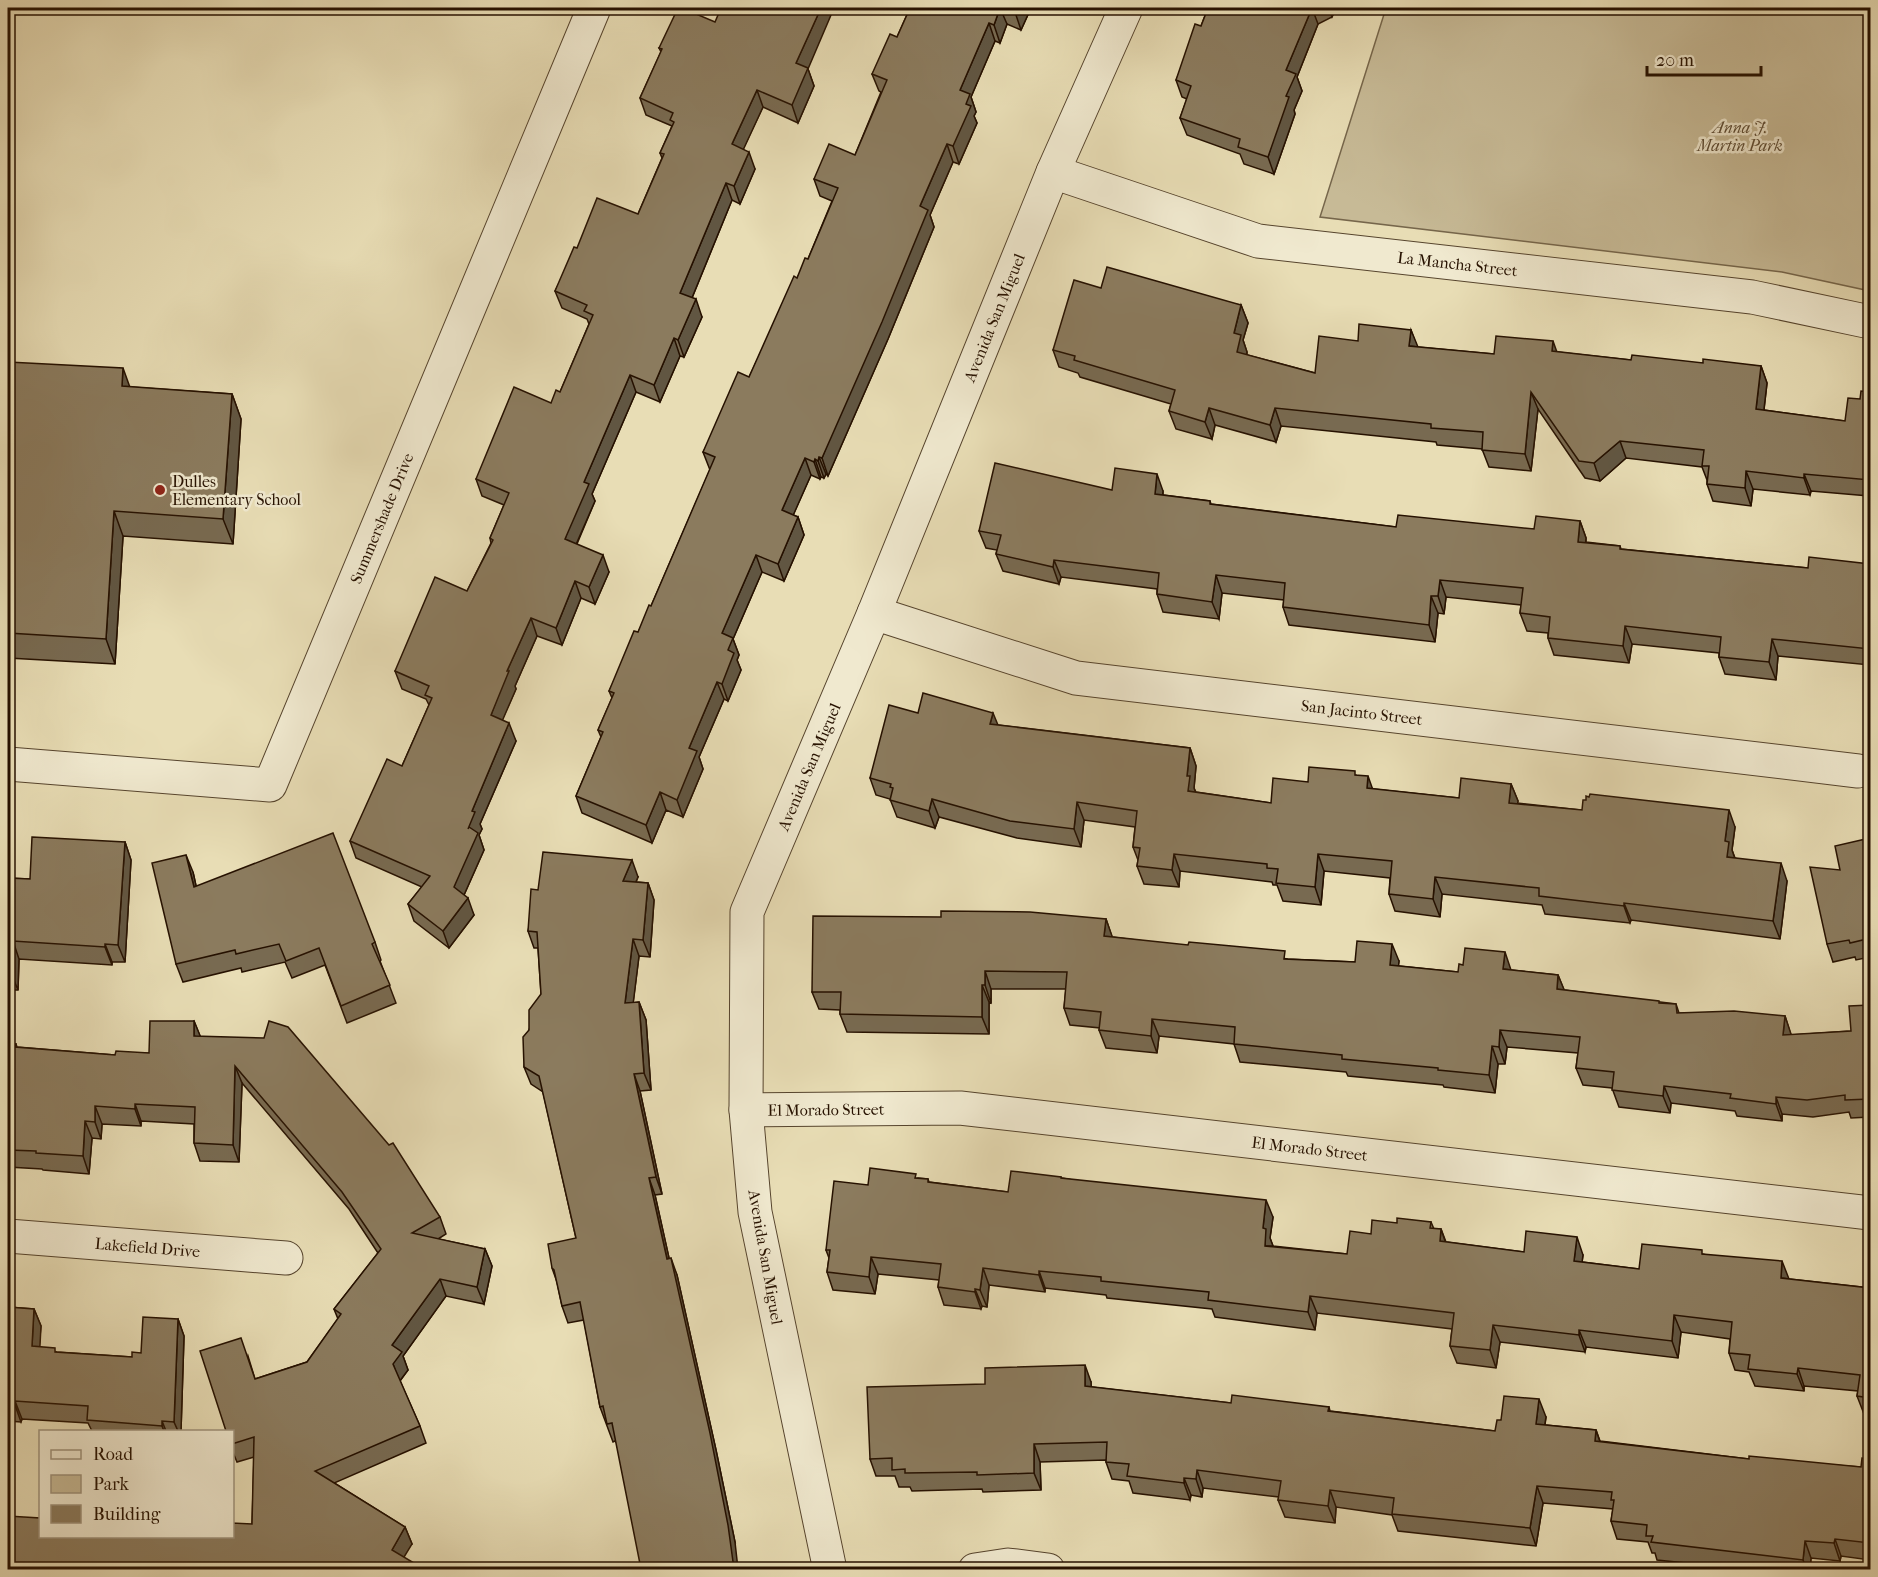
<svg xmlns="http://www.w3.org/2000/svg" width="1878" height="1577" font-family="'IM FELL French Canon',serif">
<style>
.green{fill:#c7ba96;stroke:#76664b;stroke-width:1.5}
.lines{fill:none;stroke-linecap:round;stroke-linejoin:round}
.minor-casing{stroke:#56442d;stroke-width:35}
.minor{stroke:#f0e9cf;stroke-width:33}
.wall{fill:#786a51;stroke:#261100;stroke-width:1.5}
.shaded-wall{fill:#615642;stroke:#261100;stroke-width:1.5}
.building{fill:#8b7b5e;stroke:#261100;stroke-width:1.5}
.poi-dot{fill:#8f2418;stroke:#f0e9cf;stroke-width:2}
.labels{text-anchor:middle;stroke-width:5;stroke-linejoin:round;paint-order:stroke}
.park-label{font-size:16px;font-style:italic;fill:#5e4c34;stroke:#f0e9cf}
.street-label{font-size:16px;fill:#261100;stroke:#f0e9cf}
.poi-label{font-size:16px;fill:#261100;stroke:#f0e9cf;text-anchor:start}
</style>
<rect width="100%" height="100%" fill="#e8ddb5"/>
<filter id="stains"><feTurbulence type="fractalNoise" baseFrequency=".00333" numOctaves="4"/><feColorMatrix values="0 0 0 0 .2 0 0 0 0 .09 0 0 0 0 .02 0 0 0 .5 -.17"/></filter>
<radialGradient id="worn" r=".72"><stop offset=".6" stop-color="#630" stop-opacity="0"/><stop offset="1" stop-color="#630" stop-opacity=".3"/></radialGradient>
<path class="green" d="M1386,8H1870V291L1782,272L1320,217Z"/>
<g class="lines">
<defs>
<g id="minor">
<path id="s1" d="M1053,172L1258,241L1752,297L1870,322"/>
<path id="s2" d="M874,613L1076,678L1858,771"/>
<path id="s3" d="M8,764L270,785L594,8"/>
<path id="s4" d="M746,1110L960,1108L1870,1213"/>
<path id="s5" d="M8,1236L286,1258"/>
<path id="s6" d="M830,1570L755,1212L746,1110L747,912L874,613L1053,172L1126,8"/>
<path d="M975,1570L1008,1565L1048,1570"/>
</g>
</defs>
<use href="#minor" class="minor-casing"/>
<use href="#minor" class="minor"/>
</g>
<g class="wall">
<path d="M910,8H1031L1021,30L1007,24L1000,43L995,41L971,97L976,112L974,116L977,123L959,164L953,162L930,215L934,227L888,339L828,476L826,474L824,478L821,477L820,479L811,475L793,515L798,517L804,535L784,581L762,572L733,639L739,655L737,660L741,670L728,701L724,699L699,757L703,769L683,817L666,810L652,843L582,813L576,796L601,737L598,730L612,698L609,691L651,606L710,470L703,452L749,377L797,278L808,259L832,201L820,196L814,179L855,155L881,92L879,91L872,74L897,37Z"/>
<path d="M1208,8H1336L1332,17L1318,24L1297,77L1302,91L1294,110L1295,114L1274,174L1244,164L1240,154L1187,135L1180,118L1187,99L1182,97L1176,80L1201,26Z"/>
<path d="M659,48L808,69L814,86L798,123L763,107L743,149L755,169L740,204L732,200L692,298L702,317L684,357L680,356L660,402L636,392L592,494L595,501L577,544L609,572L595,604L581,598L562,645L537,636L515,686L516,689L502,720L516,741L480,824L482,829L479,835L484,850L464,895L474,915L449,948L414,921L408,904L422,887L356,858L350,841L402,766L429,705L426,699L402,689L395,671L467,591L491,543L490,538L504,505L482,496L476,479L551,403L560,392L589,324L587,319L562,308L555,291L577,248L638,214L662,158L660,153L672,126L646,115L640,98L661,52Z"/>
<path d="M1101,288L1241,305L1248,323L1243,340L1247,352V355L1315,373L1358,341L1411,330L1417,347L1494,354L1557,352L1631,360L1761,366L1767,383L1764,410L1845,421L1860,399L1870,392V517L1867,508L1869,496L1811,491L1810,495L1753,489L1751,506L1713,501L1707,484V480L1702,467L1626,458L1600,481L1585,478L1538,409L1531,471L1489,467L1482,449L1437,445L1436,442L1281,426L1276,442L1215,425L1212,439L1176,429L1169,411L1171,404L1080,377L1078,373L1059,367L1053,350Z"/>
<path d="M8,362L130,387L232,394L241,419L233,544L123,536L115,664L8,658Z"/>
<path d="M1112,490L1163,491V495L1210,501L1211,504L1396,527L1534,529L1580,521L1586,538V542L1620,546L1621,549L1808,568L1870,564V665L1778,656L1776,680L1725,674L1719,657V653L1632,644L1629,663L1554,655L1548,638V633L1527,631L1520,613L1521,605L1446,597L1444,614L1438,613L1435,642L1289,625L1283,607L1284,600L1222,593L1219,619L1163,612L1157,594V589L1061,577L1059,584L1003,571L996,554L997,550L986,548L979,531Z"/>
<path d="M918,713L998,725L1190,748L1196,766L1194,788L1196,792L1271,803L1308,782L1356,775L1373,789L1459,798L1511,784L1518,801L1517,803L1735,827L1732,850L1735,858L1787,881L1780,939L1631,920L1630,923L1545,914L1542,905L1442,894L1440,917L1395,911L1389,894L1390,878L1324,871L1321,905L1283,901L1277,885H1273L1272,882L1180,871L1179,887L1144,884L1137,866L1138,860L1133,847L1135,827L1084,820L1081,847L1017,838L939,817L935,828L897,817L890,799L876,795L870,778Z"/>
<path d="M1870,838V957L1856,960L1855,957L1833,962L1827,944L1840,870Z"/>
<path d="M125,842L131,860L125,962H112V965L19,959L18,990H8V878L30,879Z"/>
<path d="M193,872L196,886L375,942L381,960L380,961L396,1003L347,1023L325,965L292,978L285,962L242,972L241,968L183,982L176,964Z"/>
<path d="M638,877L636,882L648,883L654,900L650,957L639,956L633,1003L639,1002L646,1020L651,1090L640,1091L662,1194L655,1195L669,1258L677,1275L716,1450L735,1542L615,1441L613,1442L600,1407L584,1320L568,1323L562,1306L557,1282L552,1268L576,1238L543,1092L531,1084L524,1067L529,1030L541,994L538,948H534L528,931L538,890Z"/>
<path d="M1106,919L1112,937L1288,959L1355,962L1399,961L1398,966L1458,972L1511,970L1558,975L1564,990L1676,1004L1679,1013L1785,1016L1791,1035L1851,1031L1870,1005V1117L1851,1118L1849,1112L1813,1117L1782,1114V1121L1737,1116L1735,1111L1671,1103L1670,1113L1619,1107L1612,1088L1583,1085L1576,1068L1578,1053L1507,1047L1505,1064H1498L1495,1093L1444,1087L1443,1085L1348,1076L1346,1072L1240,1062L1234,1044L1159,1036L1157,1053L1106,1048L1099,1030L1100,1028L1070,1025L1064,1008L1066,989H991V1003L989,1002V1034L847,1032L840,1014V1010L819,1009L812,992Z"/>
<path d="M194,1021L200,1036L440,1217L446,1234L438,1239L485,1249L492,1266L484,1304L446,1296L403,1356L408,1370L400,1381L420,1426L426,1443L334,1483L405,1527L412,1544L232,1536L252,1524L254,1457L237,1462L232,1450V1431L248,1356L255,1379L307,1362L338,1319L334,1309L378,1253L349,1209L242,1083L239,1162L200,1161L194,1143V1124L141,1121V1126L102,1124L101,1139L92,1138L89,1174L43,1170L42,1169L8,1167V1044H16L17,1047L115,1055L149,1053Z"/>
<path d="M1061,1177L1062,1178L1273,1217L1270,1238L1273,1246L1347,1254L1371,1234L1397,1223L1431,1222L1434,1229H1441L1446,1242L1524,1252L1583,1255L1582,1262L1639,1269L1703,1254L1789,1279L1870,1288V1414H1864L1857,1396L1858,1391L1804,1386V1391L1755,1386L1749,1372L1735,1370L1729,1353L1730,1339L1681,1332L1678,1358L1586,1347L1585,1352L1500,1342L1496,1368L1457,1363L1450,1346L1452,1329L1317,1313L1315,1330L1215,1317L1212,1309L1107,1298L1106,1295L1045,1288V1292L989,1285L987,1307L982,1306L981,1309L944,1305L938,1287L939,1280L878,1274L875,1294L833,1290L827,1272L829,1258L826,1250L868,1185L918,1178L928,1179L929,1182L1008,1192Z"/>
<path d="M8,1307L34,1309L41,1326L39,1347L57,1352L132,1357L141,1353L178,1319L184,1336L181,1431H92L88,1423L22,1419L21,1422L8,1421Z"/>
<path d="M1091,1382V1387L1231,1403L1329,1407L1330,1411L1495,1431L1501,1420L1546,1417L1545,1425L1596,1430L1600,1441L1749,1459L1861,1467L1870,1459V1560L1841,1556L1840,1561L1811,1558L1810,1569H1744L1657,1560L1655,1553H1652L1648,1542L1617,1539L1611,1521L1613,1509L1543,1503L1536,1546L1398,1531L1392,1515L1336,1507L1335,1523L1285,1517L1278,1500L1279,1497L1203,1488L1202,1497L1191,1495L1190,1500L1133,1493L1129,1481L1112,1479L1106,1462V1460L1040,1462L1041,1490L983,1492L982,1489L912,1491L910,1487H899L895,1476H876L870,1459Z"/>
</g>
<g class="shaded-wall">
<path d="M821,8H834L808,69L814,86L798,123L792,105L796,63Z"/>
<path d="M1000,8L1007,24L1000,43L994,25Z"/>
<path d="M1017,8H1031L1021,30L1015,12Z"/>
<path d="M1312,8L1318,24L1297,77L1302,91L1294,110L1295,114L1274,174L1268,157L1286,96V70Z"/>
<path d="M1329,8H1336L1332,17Z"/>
<path d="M989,23L995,41L971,97L976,112L974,116L977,123L959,164L953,146L960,90Z"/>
<path d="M757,90L763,107L738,161L732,144Z"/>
<path d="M947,144L953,162L930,215L934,227L888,339L828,476L822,458L920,206Z"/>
<path d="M749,152L755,169L740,204L734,186Z"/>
<path d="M726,183L732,200L687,310L680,293Z"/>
<path d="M696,299L702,317L684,357L678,340Z"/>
<path d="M1241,305L1248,323L1243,340L1247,352L1243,369L1237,352L1234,333Z"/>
<path d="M1411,330L1418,347L1409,346Z"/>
<path d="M674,338L680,356L660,402L654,385Z"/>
<path d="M1553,341L1559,358L1552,351Z"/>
<path d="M1761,366L1767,383L1762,426L1756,409Z"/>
<path d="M123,368L132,393L122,386Z"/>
<path d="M630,375L636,392L592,494L595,501L571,556L565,539L584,482Z"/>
<path d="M1531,392L1538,409L1531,471L1525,454Z"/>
<path d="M232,394L241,419L233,544L223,519Z"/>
<path d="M1209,408L1215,425L1212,439L1205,422Z"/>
<path d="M1275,408L1281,426L1276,442L1270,425Z"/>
<path d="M1620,441L1626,458L1600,481L1594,463Z"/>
<path d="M819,457L826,474L824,478L818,461Z"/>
<path d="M805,458L811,475L788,527L782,510Z"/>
<path d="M815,459L821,477L820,479L814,462Z"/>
<path d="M1746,471L1753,489L1751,506L1745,488Z"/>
<path d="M1157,474L1163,491L1161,512L1155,494Z"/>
<path d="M1804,474L1811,491L1810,495L1804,478Z"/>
<path d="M114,511L123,536L115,664L106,639Z"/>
<path d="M798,517L804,535L784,581L778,564Z"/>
<path d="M1580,521L1586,538L1584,559L1578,542Z"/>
<path d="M603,555L609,572L595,604L589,587Z"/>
<path d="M756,555L762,572L733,639L739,655L737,660L741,670L728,701L722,684V633Z"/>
<path d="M1054,560L1061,577L1059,584L1053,567Z"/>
<path d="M1216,575L1222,593L1219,619L1212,602Z"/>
<path d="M1440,580L1446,597L1444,614L1438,596Z"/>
<path d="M575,581L581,598L562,645L556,628Z"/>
<path d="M1431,596L1438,613L1435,642L1429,625Z"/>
<path d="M531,618L537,636L515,686L516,689L497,733L491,715L507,671Z"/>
<path d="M1625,626L1632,644L1629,663L1623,646Z"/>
<path d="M1772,639L1778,656L1776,680L1769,662Z"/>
<path d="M717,682L724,699L699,757L703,769L683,817L677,800L689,748Z"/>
<path d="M993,713L1000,730L990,724Z"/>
<path d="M509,723L516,741L480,824L482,829L479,835L484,850L460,904L454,887L472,811Z"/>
<path d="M1190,748L1196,766L1194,788L1196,794L1188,791L1187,776Z"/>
<path d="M1368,776L1374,793L1367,788Z"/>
<path d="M1511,784L1518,801L1515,820L1509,803Z"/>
<path d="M660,792L666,810L652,843L646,825Z"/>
<path d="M932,799L939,817L935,828L929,811Z"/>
<path d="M1077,802L1084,820L1081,847L1074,829Z"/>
<path d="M1729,810L1735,827L1732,850L1735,859L1727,857L1725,841Z"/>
<path d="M125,842L131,860L125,962L118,945Z"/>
<path d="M1174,854L1180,871L1179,887L1172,870Z"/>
<path d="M1318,854L1324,871L1321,905L1315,887Z"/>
<path d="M186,855L193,872L200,904L194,887Z"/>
<path d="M632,860L638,877L629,898L623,881Z"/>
<path d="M1781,863L1787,881L1780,939L1773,921Z"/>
<path d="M1435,877L1442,894L1440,917L1433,899Z"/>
<path d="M648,883L654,900L650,957L643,940Z"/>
<path d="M468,898L474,915L449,948L443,931Z"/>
<path d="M1624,903L1631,920L1630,923L1624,906Z"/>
<path d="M1106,919L1112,936L1110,954L1104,936Z"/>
<path d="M633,939L639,956L631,1021L625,1003Z"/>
<path d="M13,941L19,959L18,990L11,973Z"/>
<path d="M105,944L112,962V965L105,947Z"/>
<path d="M1392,944L1399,961L1397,982L1390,965Z"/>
<path d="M1505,952L1511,970L1503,969Z"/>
<path d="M985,971L991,989V1003L985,985Z"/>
<path d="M1558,975L1565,992L1557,989Z"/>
<path d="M982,985L989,1002V1034L982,1017Z"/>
<path d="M639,1002L646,1020L651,1090L644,1073Z"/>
<path d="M1785,1016L1791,1034L1789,1053L1783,1035Z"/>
<path d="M1152,1019L1159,1036L1157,1053L1151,1036Z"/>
<path d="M194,1021L201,1038L194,1036Z"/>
<path d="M1500,1030L1507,1047L1505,1064L1499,1047Z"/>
<path d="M1492,1046L1498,1064L1495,1093L1489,1075Z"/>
<path d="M235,1066L242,1083L239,1162L233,1145Z"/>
<path d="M634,1074L640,1091L662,1194L656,1177Z"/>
<path d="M1664,1086L1671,1103L1670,1113L1663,1096Z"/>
<path d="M1776,1097L1782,1114V1121L1776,1104Z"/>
<path d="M135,1104L141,1121V1126L135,1109Z"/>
<path d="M95,1106L102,1124L101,1139L95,1122Z"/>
<path d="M85,1121L92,1138L89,1174L83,1156Z"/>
<path d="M649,1178L655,1195L673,1276L667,1259Z"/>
<path d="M1266,1200L1273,1217L1270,1238L1273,1246H1265L1263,1228Z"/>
<path d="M1441,1229L1447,1247L1440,1241Z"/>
<path d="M1577,1237L1583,1255L1580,1278L1574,1261Z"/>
<path d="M485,1249L492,1266L484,1304L477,1287Z"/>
<path d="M871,1257L878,1274L875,1294L869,1277Z"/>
<path d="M671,1258L677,1275L716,1450L735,1542L738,1569H734Z"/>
<path d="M1782,1261L1789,1279L1781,1278Z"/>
<path d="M983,1268L989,1285L987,1307L980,1290Z"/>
<path d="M1039,1271L1045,1288V1292L1039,1275Z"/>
<path d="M440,1279L446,1296L403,1356L408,1370L399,1382L393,1364L392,1345Z"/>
<path d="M975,1289L982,1306L981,1309L975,1292Z"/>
<path d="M1310,1296L1317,1313L1315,1330L1308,1312Z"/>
<path d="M34,1309L41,1326L39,1364L32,1346Z"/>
<path d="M1674,1315L1681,1332L1678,1358L1672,1341Z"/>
<path d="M178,1319L184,1336L181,1431H178L174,1422Z"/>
<path d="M1493,1325L1500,1342L1496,1368L1490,1350Z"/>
<path d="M1579,1330L1586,1347L1585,1352L1579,1335Z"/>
<path d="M1085,1365L1091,1382L1092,1404L1085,1386Z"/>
<path d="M1798,1368L1804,1386V1391L1797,1374Z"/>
<path d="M1539,1399L1546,1417L1542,1441L1536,1424Z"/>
<path d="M15,1401L22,1419L21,1422L15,1405Z"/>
<path d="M162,1421L166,1431H164L162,1426Z"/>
<path d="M1596,1430L1602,1448L1595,1441Z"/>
<path d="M1034,1444L1040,1462L1041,1490L1034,1473Z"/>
<path d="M1197,1470L1203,1488L1202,1497L1196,1479Z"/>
<path d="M1184,1478L1191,1495L1190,1500L1184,1483Z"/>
<path d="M1537,1486L1543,1503L1536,1546L1530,1528Z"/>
<path d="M1330,1490L1336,1507L1335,1523L1328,1506Z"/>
<path d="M405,1527L412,1544L398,1567L392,1550Z"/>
<path d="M1835,1539L1841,1556L1840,1561L1834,1543Z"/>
<path d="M1805,1541L1811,1558L1810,1569H1807L1803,1560Z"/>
</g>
<g class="building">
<path d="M678,8H682L715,22L721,8H821L796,63L808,68L792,105L757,90L732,144L749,152L734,186L726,183L680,293L696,299L678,340L674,338L654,385L630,375L584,482L589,484L565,539L603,555L589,587L575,581L556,628L531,618L507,671H509L491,715L509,723L472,811L475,812L468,829L469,827L478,833L454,887L468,898L443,931L408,904L430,876L350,841L387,759L402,766L432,698L425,695L429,686L395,671L435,577L467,591L493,540L490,538L509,493L476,479L514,387L551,403L556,390L560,392L593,315L584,311L587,305L555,291L574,247L577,248L597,198L638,214L664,154L660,153L674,122L670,120L673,113L640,98L662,49L659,48Z"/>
<path d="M910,8H1000L994,25L989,23L960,90L970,94L966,104L971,106L953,146L947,144L920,206L928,210L882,322L822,458L819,457L818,461L815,459L814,462L805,458L782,510L798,517L778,564L756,555L722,633L733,638L728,650L734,653L722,684L717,682L689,748L697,751L677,800L660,792L646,825L576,796L603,732L598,730L614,693L609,691L634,631L638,632L649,605L651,606L715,457L703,452L738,372L749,377L794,276L797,278L805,258L808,259L838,188L814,179L829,144L855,155L887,80L872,74L890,34L897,37Z"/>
<path d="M1004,8H1017L1015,12Z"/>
<path d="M1208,8H1312L1286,70L1296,74L1286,96L1289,97L1268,157L1238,147L1240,139L1180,118L1191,86L1176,80L1195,24L1201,26Z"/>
<path d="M1107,267L1241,305L1234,333L1241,335L1237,352L1315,373L1319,336L1358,341L1359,324L1411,330L1409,346L1494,354L1496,336L1553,341L1552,351L1631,360L1632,355L1703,363V359L1761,366L1756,409L1845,421L1848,398L1860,399L1861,391L1870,392V480L1804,474V478L1746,471L1745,488L1707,484L1709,466H1702L1704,450L1620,441L1594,463L1579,461L1531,392L1525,454L1482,450L1483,432L1431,428V424L1275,408L1270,425L1209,408L1205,422L1169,411L1175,390L1074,360L1075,356L1053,350L1074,280L1101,288Z"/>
<path d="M8,362L123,368L122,386L232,394L223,519L114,511L106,639L8,633Z"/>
<path d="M995,463L1112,490L1115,468L1157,474L1155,494L1210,501V504L1396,527L1398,515L1534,529L1536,516L1580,521L1578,542L1620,546V549L1808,568L1809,557L1870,564V649L1772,639L1769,662L1719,657L1721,637L1625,626L1623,646L1548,638L1550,617L1520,613L1523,588L1440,580L1438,596H1431L1429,625L1283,607L1285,583L1216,575L1212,602L1157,594L1159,573L1054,560L1053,567L996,554L1001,535L979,531Z"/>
<path d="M1870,482V508H1867Z"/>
<path d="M923,693L993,713L990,724L1190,748L1187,776H1190L1188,791L1271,803L1273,778L1308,782L1309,767L1355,771V775L1368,776L1367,788L1459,798L1461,778L1511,784L1509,803L1582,810L1583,800H1586V796L1589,797L1590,794L1729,810L1725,841L1729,842L1727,857L1781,863L1773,921L1624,903V906L1539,896V888L1435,877L1433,899L1389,894L1392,861L1318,854L1315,887L1276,883L1278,869L1267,868V864L1174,854L1172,870L1137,866L1140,848L1133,847L1137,811L1077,802L1074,829L1010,821L932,799L929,811L890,800L893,788L890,787L891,784L870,778L889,705L918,713Z"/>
<path d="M333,833L375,942L372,944L390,985L341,1006L319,948L286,961L279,944L236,954L235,950L176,964L152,863L186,855L194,887Z"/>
<path d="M32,837L125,842L118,945L105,944V947L13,941L11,973L8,972V878L30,879Z"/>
<path d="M1870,838V947L1869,948L1867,939L1850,943L1849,940L1827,944L1810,867L1840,870L1835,846Z"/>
<path d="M543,852L632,860L623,881L648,883L643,940L633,939L625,1003L639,1002L644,1073L634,1074L656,1177L649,1178L667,1259L671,1258L710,1433L728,1525L734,1569H641L612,1423L607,1424L603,1406L600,1407L580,1302L562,1306L554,1270L552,1268L548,1244L576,1238L539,1076L524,1067L523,1037L529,1030V1010L541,994L537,932L528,931L531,889L538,890Z"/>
<path d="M941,911L1030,912L1106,919L1104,936L1188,945L1189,942L1285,951L1284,959L1355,962L1357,941L1392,944L1390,965L1458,972L1459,964L1463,965L1465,948L1505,952L1503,969L1558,975L1557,989L1659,1001V1003L1676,1004L1677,1013L1734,1011L1785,1016L1783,1035L1851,1031L1849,1006L1870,1005V1099L1845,1100V1095L1807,1100L1776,1097V1104L1730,1098L1731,1094L1664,1086L1663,1096L1612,1090L1614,1072L1576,1068L1580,1037L1500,1030L1499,1047L1492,1046L1489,1075L1438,1070V1068L1342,1059V1055L1234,1044L1235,1027L1152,1019L1151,1036L1099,1030L1101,1012L1064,1008L1067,972L985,971V985H982V1017L840,1014L841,992H812L813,916L941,917Z"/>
<path d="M150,1021H194V1036L264,1038L269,1021L288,1027L389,1145L393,1143L440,1217L412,1233L485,1249L477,1287L440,1279L392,1345L402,1352L393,1364L420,1426L315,1471L405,1527L392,1550L424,1569H8V1516L40,1518V1536H232V1523L252,1524L254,1437L232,1444V1431H226L200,1351L241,1338L255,1379L307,1362L341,1314L334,1309L381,1249L342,1192L235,1066L233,1145L194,1143L195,1107L135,1104V1109L95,1106V1122L85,1121L83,1156L36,1153V1151L8,1150V1044H16L15,1047L115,1055L116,1051L149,1053Z"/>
<path d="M870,1168L916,1174L915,1178L928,1179V1182L1008,1192L1011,1171L1061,1177V1178L1266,1200L1263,1228L1266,1229L1265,1246L1347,1254L1350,1231L1371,1234L1372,1220L1397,1223V1218L1431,1222L1430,1228L1441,1229L1440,1241L1524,1252L1526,1231L1577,1237L1574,1261L1639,1269L1642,1244L1702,1250V1254L1782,1261L1781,1278L1870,1288V1398L1857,1396L1860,1375L1798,1368L1797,1374L1748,1369L1750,1355L1729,1353L1732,1322L1674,1315L1672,1341L1579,1330V1335L1493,1325L1490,1350L1450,1346L1454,1313L1310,1296L1308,1312L1208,1300L1209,1292L1101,1281V1277L1039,1271V1275L983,1268L980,1290L975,1289V1292L938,1287L941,1264L871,1257L869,1277L827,1272L830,1250H826L834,1181L868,1185Z"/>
<path d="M8,1307L34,1309L32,1346L55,1348V1352L132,1357V1352L141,1353L143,1317L178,1319L174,1422L162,1421V1426L87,1420L88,1406L15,1401V1405L8,1404Z"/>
<path d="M1085,1365V1386L1231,1403L1232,1395L1329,1407L1328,1411L1495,1431L1497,1420H1501L1504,1396L1539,1399L1536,1424L1596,1430L1595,1441L1749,1459V1456L1861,1467L1862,1458L1870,1459V1543L1835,1539L1834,1543L1805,1541L1803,1560L1651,1542L1653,1536H1646L1647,1525L1611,1521L1614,1500H1611L1612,1492L1537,1486L1530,1528L1392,1514L1394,1498L1330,1490L1328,1506L1278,1500L1281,1481L1197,1470L1196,1479L1184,1478V1483L1127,1476L1129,1464L1106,1462L1107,1442L1034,1444V1473L977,1475V1472L905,1473V1469L892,1470V1458L870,1459L867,1387L985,1384V1368Z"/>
<path d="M469,1567L470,1569L474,1567L475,1569H463Z"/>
</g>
<circle class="poi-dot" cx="160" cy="490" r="6"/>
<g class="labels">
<g class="park-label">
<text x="1740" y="133">Anna J.<tspan x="1740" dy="18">Martin Park</tspan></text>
</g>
<g class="street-label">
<text dy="6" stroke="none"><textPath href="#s1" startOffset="417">La Mancha Street</textPath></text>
<text dy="6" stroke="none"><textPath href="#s6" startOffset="1310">Avenida San Miguel</textPath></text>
<text dy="6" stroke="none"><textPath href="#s3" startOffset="552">Summershade Drive</textPath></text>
<text dy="6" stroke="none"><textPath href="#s2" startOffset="500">San Jacinto Street</textPath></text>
<text dy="6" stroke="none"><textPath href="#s6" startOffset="824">Avenida San Miguel</textPath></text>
<text dy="6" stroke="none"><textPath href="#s4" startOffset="80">El Morado Street</textPath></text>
<text dy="6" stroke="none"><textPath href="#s4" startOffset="566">El Morado Street</textPath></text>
<text dy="6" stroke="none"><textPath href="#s5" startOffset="140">Lakefield Drive</textPath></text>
<text transform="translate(766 1257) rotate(80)" y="6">Avenida San Miguel</text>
</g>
<g class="poi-label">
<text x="172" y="487">Dulles<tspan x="172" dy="18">Elementary School</tspan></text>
</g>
</g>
<rect width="1878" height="1577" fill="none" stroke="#e8ddb5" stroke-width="30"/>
<rect x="9" y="9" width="1860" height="1559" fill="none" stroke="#261100" stroke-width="3"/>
<rect x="15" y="15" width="1848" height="1547" fill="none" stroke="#261100" stroke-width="1.5"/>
<rect x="39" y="1430" width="195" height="108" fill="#f0e9cf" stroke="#9f937c" stroke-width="1.5"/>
<rect x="51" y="1450" width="30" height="9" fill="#f0e9cf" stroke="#9f937c" stroke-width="1.5"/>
<text x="93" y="1460" font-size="18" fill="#261100">Road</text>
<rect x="51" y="1475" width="30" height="18" fill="#c7ba96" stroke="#9f937c" stroke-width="1.5"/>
<text x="93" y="1490" font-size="18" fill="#261100">Park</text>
<rect x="51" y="1505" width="30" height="18" fill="#8b7b5e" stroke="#9f937c" stroke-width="1.5"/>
<text x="93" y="1520" font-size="18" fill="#261100">Building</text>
<path d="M1647 66v9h114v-9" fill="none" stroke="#261100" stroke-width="3"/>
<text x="1656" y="66" font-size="18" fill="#261100" stroke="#f0e9cf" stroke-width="4.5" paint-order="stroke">20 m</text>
<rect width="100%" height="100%" filter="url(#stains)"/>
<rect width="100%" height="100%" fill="url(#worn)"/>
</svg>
